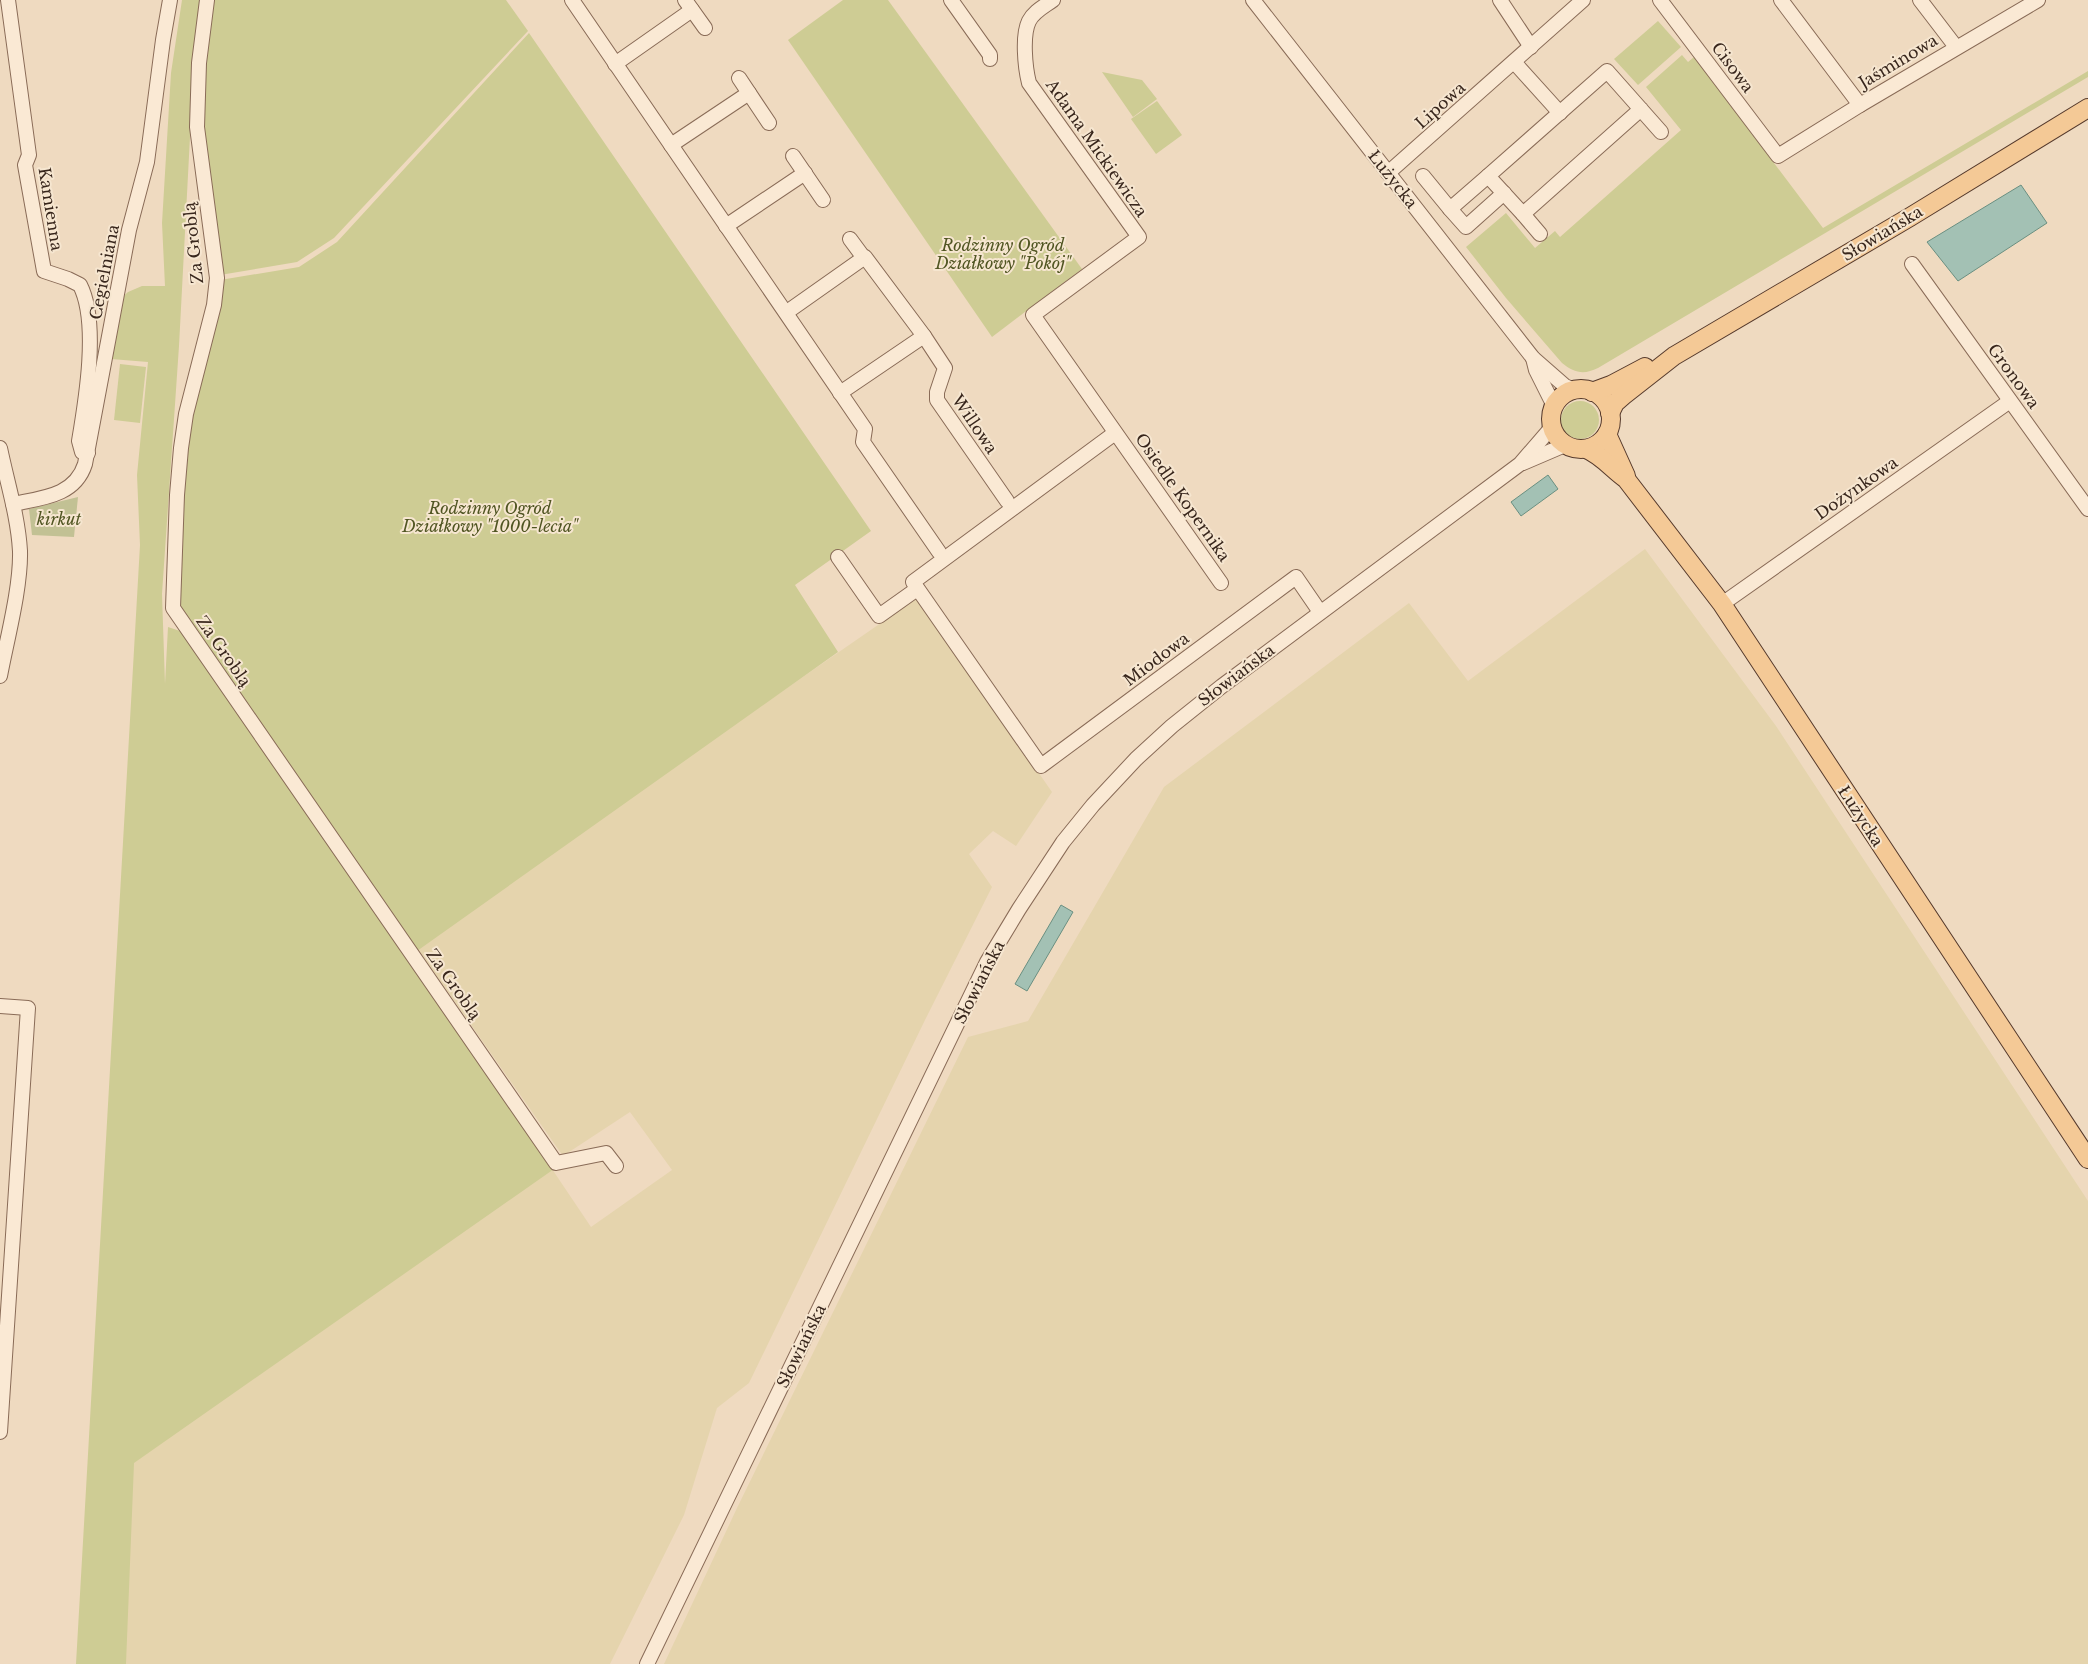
<svg xmlns="http://www.w3.org/2000/svg" width="2088" height="1664" font-family="'Libre Baskerville',serif">
<style>
.farmland{fill:#e5d4ad}
.green{fill:#cecc94}
.cemetery{fill:#c2c194}
.water{fill:#a3c1b4;stroke:#6a8f81}
.lines{fill:none;stroke-linecap:round;stroke-linejoin:round}
.minor-casing{stroke:#896b57;stroke-width:16}
.major-casing{stroke:#563a2c;stroke-width:20}
.minor{stroke:#fae9d4;stroke-width:14}
.major{stroke:#f4c996;stroke-width:18}
.labels{text-anchor:middle;stroke-width:4;stroke-linejoin:round;paint-order:stroke}
.street-label{font-size:16px;fill:#38261c;stroke:#f6e6d0}
.park-label{font-size:16px;font-style:italic;fill:#505522;stroke:#f6e6d0}
</style>
<rect width="100%" height="100%" fill="#efdac0"/>
<g class="farmland">
<path d="M1645,549L1776,726L2088,1201V1664H664L737,1508L968,1037L1028,1021L1164,787L1409,603L1468,681Z"/>
<path d="M917,598L1052,792L1016,846L993,831L969,854L992,887L925,1020L749,1383L717,1408L684,1515L610,1664H124L131,1464L552,1169L591,1227L672,1170L630,1112L563,1156L415,945Z"/>
</g>
<g class="green">
<path d="M182,0H201L195,42L179,346L162,594L165,684L168,627L183,632L554,1169L134,1463L126,1664H76L140,545L137,475L148,362L111,359L119,300L128,292L142,286H165L162,223L171,73Z"/>
<path d="M210,0H506L528,31L334,238L297,262L220,275L202,150V63Z"/>
<path d="M843,0H888L1082,269L992,337L788,40Z"/>
<path d="M1658,21L1681,47L1638,85L1614,59Z"/>
<path d="M529,33L871,531L795,585L838,652L417,951L179,606L177,599L186,446L220,280L299,267L337,242Z"/>
<path d="M1682,55L1688,62L1694,57L1823,228L2088,71V77L1598,368C1584,375 1574,373 1562,363L1506,298L1466,247L1506,213L1535,248L1555,231L1560,237L1681,130L1646,87Z"/>
<path d="M1102,72L1142,80L1157,99L1133,117Z"/>
<path d="M1157,101L1182,135L1156,154L1131,119Z"/>
<path d="M120,364L146,367L140,423L114,420Z"/>
<circle cx="1580" cy="420" r="19"/>
</g>
<path class="cemetery" d="M78,497L74,537L32,535L29,509Z"/>
<g class="water">
<path d="M2021,185L2047,223L1958,281L1927,242Z"/>
<path d="M1548,475L1558,489L1521,516L1511,502Z"/>
<path d="M1061,905L1073,912L1027,991L1015,984Z"/>
</g>
<g class="lines">
<defs>
<g id="minor">
<path d="M8,0L29,155L25,165L44,271L68,279L80,285C99,322 86,400 79,441L82,452L88,453"/>
<path d="M207,0L199,63L197,127L217,278L214,305L186,414L181,448L177,495L173,608L556,1163L606,1153L616,1166"/>
<path d="M572,0L865,429L863,442L939,552"/>
<path d="M685,0L705,28"/>
<path d="M951,0L990,55V59"/>
<path d="M1053,0C1045,6 1034,11 1029,21C1022,35 1025,67 1029,83L1139,237L1033,315L1221,583"/>
<path d="M1253,0L1533,358L1565,386L1574,390"/>
<path d="M1500,0L1531,47"/>
<path d="M1660,0L1778,156L1860,105L2038,0"/>
<path d="M1781,0L1860,105"/>
<path d="M1920,0L1956,47"/>
<path d="M1514,62L1560,113"/>
<path d="M615,64L692,10"/>
<path d="M739,78L769,123"/>
<path d="M1641,109L1523,214L1488,176L1607,71L1661,132"/>
<path d="M671,145L749,93"/>
<path d="M793,156L823,200"/>
<path d="M1388,173L1583,0"/>
<path d="M1423,176L1450,209"/>
<path d="M1488,176L1450,209L1466,227L1504,193"/>
<path d="M1523,214L1540,234"/>
<path d="M726,226L805,173"/>
<path d="M850,239L864,258"/>
<path d="M1912,264L2088,509"/>
<path d="M787,312L865,257L924,336L840,393"/>
<path d="M924,336L945,368L937,392V400L1007,501"/>
<path d="M1533,358L1536,370L1554,406"/>
<path d="M1115,433L913,582L1041,766L1296,577L1320,612"/>
<path d="M0,448C7,482 18,516 20,551C21,587 7,639 0,676"/>
<path d="M1523,463L1565,445"/>
<path d="M13,504C42,498 75,496 85,464L129,230L147,162L163,40L170,0"/>
<path d="M838,557L879,616L917,589"/>
<path d="M1722,604L2010,401"/>
<path d="M0,1006L28,1008L0,1432"/>
<path d="M647,1664L987,962L1019,909L1063,842L1093,805L1136,759L1172,726L1222,686L1520,464L1552,427"/>
</g>
<g id="major">
<circle cx="1581" cy="419" r="30"/>
<path d="M1592,392L1611,385L1645,367"/>
<path d="M1610,413L1615,403L1623,396L1674,356L1910,217L2088,108"/>
<path d="M1607,434L1626,476"/>
<path d="M1586,449C1601,455 1612,469 1626,479L1722,604L2088,1159"/>
</g>
</defs>
<use href="#minor" class="minor-casing"/>
<use href="#major" class="major-casing"/>
<use href="#minor" class="minor"/>
<use href="#major" class="major"/>
</g>
<g class="labels">
<g class="street-label">
<text transform="translate(1898 61) rotate(-31)" y="6">Jaśminowa</text>
<text transform="translate(1733 67) rotate(53)" y="6">Cisowa</text>
<text transform="translate(1440 105) rotate(-42)" y="6">Lipowa</text>
<text transform="translate(1097 148) rotate(55)" y="6">Adama Mickiewicza</text>
<text transform="translate(1393 179) rotate(52)" y="6">Łużycka</text>
<text transform="translate(51 209) rotate(81)" y="6">Kamienna</text>
<text transform="translate(1882 233) rotate(-31)" y="6">Słowiańska</text>
<text transform="translate(193 243) rotate(-96)" y="6">Za Groblą</text>
<text transform="translate(104 272) rotate(-79)" y="6">Cegielniana</text>
<text transform="translate(2014 376) rotate(54)" y="6">Gronowa</text>
<text transform="translate(975 424) rotate(56)" y="6">Willowa</text>
<text transform="translate(1856 488) rotate(-35)" y="6">Dożynkowa</text>
<text transform="translate(1183 497) rotate(55)" y="6">Osiedle Kopernika</text>
<text transform="translate(224 651) rotate(55)" y="6">Za Groblą</text>
<text transform="translate(1156 659) rotate(-37)" y="6">Miodowa</text>
<text transform="translate(1236 675) rotate(-37)" y="6">Słowiańska</text>
<text transform="translate(1861 816) rotate(57)" y="6">Łużycka</text>
<text transform="translate(979 982) rotate(-63)" y="6">Słowiańska</text>
<text transform="translate(454 984) rotate(55)" y="6">Za Groblą</text>
<text transform="translate(801 1346) rotate(-64)" y="6">Słowiańska</text>
</g>
<g class="park-label">
<text x="1003" y="251">Rodzinny Ogród<tspan x="1003" dy="18">Działkowy "Pokój"</tspan></text>
<text x="490" y="514">Rodzinny Ogród<tspan x="490" dy="18">Działkowy "1000-lecia"</tspan></text>
<text x="59" y="525">kirkut</text>
</g>
</g>
</svg>
